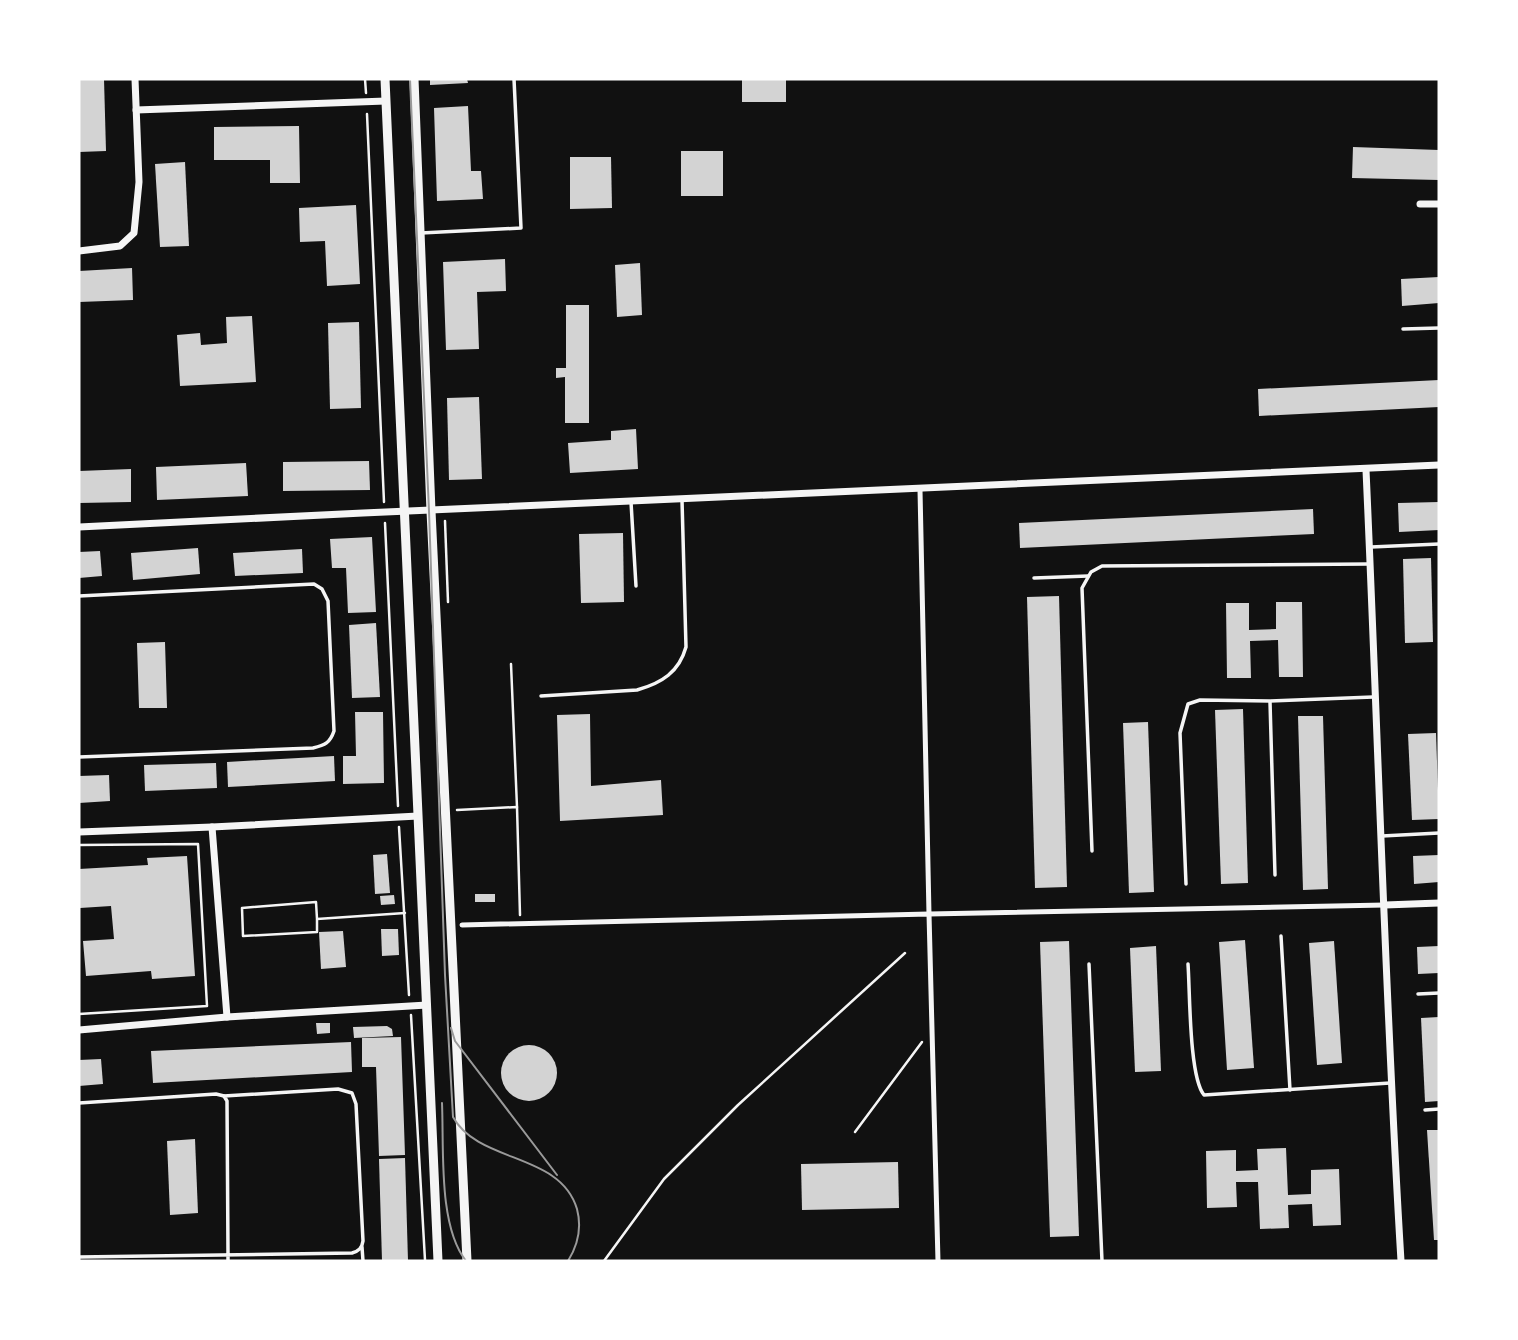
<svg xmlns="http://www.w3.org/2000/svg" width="1518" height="1340" font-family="'Roboto Condensed',sans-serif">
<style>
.building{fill:#d3d3d3}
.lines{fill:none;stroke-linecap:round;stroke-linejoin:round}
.path{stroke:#f5f5f5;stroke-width:2.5}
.service{stroke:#f5f5f5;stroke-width:3.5}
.pedestrian{stroke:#f5f5f5;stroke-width:5}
.minor{stroke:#f5f5f5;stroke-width:7}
.tertiary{stroke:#f5f5f5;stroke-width:9}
.tram{stroke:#9a9a9a;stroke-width:2}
</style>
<rect width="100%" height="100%" fill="#111"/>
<g class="building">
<path d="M79,79H104L106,151L79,152Z"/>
<path d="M430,79H467L468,83L430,85Z"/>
<rect x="742" y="79" width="44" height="23"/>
<path d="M468,106L471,171H481L483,199L437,201L434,108Z"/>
<path d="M299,126L300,183H270V160H214V127Z"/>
<path d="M1353,147L1439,150V180L1352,178Z"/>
<rect x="681" y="151" width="42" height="45"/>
<path d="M570,157H611L612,208L570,209Z"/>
<path d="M185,162L189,246L160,247L155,164Z"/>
<path d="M356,205L360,284L327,286L325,241L300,242L299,208Z"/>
<path d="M505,259L506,291L477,292L479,349L446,350L443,262Z"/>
<path d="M640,263L642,315L617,317L615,265Z"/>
<path d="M132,268L133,300L79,302V271Z"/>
<path d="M1439,277V303L1402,306L1401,279Z"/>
<path d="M566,305H589V423H565V377L556,378V368H566Z"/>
<path d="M252,316L256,382L180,386L177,335L200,333L201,345L227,343L226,317Z"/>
<path d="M359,322L361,408L330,409L328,323Z"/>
<path d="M1439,380V407L1259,416L1258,389Z"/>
<path d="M479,397L482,479L449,480L447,398Z"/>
<path d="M636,429L638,469L570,473L568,443L611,440V431Z"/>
<path d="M369,461L370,490L283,491V462Z"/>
<path d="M246,463L248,496L157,500L156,467Z"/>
<path d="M131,469V502L79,503V471Z"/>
<path d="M1439,502V530L1399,532L1398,503Z"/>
<path d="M1313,509L1314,534L1020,548L1019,523Z"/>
<path d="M623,533L624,602L581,603L579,534Z"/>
<path d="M372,537L376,612L348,613L346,568H332L330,539Z"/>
<path d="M198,548L200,574L133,580L131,553Z"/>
<path d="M302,549L303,573L235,576L233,553Z"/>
<path d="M100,551L102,576L79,578V552Z"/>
<path d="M1431,558L1433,642L1405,643L1403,559Z"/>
<path d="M1059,596L1067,887L1035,888L1027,597Z"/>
<path d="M1276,602H1302L1303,677H1279L1278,640L1250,641L1251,678H1227L1226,603H1249V630L1276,629Z"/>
<path d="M376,623L380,697L352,698L349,625Z"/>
<path d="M165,642L167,708H139L137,643Z"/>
<path d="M1243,709L1248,883L1221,884L1215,710Z"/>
<path d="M355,712H383L384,783L343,784V756H356Z"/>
<path d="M590,714L591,786L661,780L663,815L560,821L557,715Z"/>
<path d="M1298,716H1323L1328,889L1303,890Z"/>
<path d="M1148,722L1154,892L1129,893L1123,723Z"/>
<path d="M1436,733L1439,819L1412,820L1408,734Z"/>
<path d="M334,756L335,781L228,787L227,762Z"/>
<path d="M216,763L217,788L145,791L144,765Z"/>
<path d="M109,775L110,801L79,803V776Z"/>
<path d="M387,854L390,893L375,894L373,855Z"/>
<path d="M1439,855V882L1414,884L1413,856Z"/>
<path d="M187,856L195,976L152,979L151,971L86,976L83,941L114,939L111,906L80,908L79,869L148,865L147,858Z"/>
<rect x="475" y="894" width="20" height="8"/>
<path d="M394,895L395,904L381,905L380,896Z"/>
<path d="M381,929H398L399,955L382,956Z"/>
<path d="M343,931L346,967L321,969L319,932Z"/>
<path d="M1245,940L1254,1068L1227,1070L1219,942Z"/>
<path d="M1069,941L1079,1236L1050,1237L1040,942Z"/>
<path d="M1334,941L1342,1063L1317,1065L1309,943Z"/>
<path d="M1156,946L1161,1071L1135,1072L1130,948Z"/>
<path d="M1439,946V973L1418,974L1417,947Z"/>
<path d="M1439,1017V1101L1425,1102L1421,1018Z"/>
<path d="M316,1023H330V1033L317,1034Z"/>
<path d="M387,1026L392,1029L393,1036L354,1038L353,1027Z"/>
<path d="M401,1037L405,1155L379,1156L376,1067H362V1038Z"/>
<path d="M351,1042L352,1072L153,1083L151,1051Z"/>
<circle cx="529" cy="1073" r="28"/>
<path d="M101,1059L103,1084L79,1086V1060Z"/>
<path d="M1427,1130H1439V1240H1434Z"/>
<path d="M195,1139L198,1213L170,1215L167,1141Z"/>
<path d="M1286,1148L1288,1195L1311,1194V1170L1339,1169L1341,1225L1313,1226L1312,1204L1288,1205L1289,1228L1260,1229L1258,1182H1236L1237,1207L1207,1208L1206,1151L1236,1150V1171L1258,1170L1257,1149Z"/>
<path d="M405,1158L408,1261H382L379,1159Z"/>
<path d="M898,1162L899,1208L802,1210L801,1164Z"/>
</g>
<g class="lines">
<g class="path">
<path d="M365,79L366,93"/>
<path d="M367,114L384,502"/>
<path d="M445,521L448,602"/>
<path d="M385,523L398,806"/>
<path d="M511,664L517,807"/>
<path d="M457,810L517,807L520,915"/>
<path d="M399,827L409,995"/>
<path d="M79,845L198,844L207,1006L79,1014"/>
<path d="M317,919L316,902L242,908L243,936L317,932V919L405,913"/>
<path d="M411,1015L425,1260"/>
<path d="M855,1132L922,1042"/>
<path d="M604,1261L664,1179L738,1105L905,953"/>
</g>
<g class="service">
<path d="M421,233L521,228L514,79"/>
<path d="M1403,329L1439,328"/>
<path d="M631,502L636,586"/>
<path d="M1371,547L1439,544"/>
<path d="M1034,578L1088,576"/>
<path d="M79,596L314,584L322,589L328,601L334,731C330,743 325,745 313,748L79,757"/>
<path d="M541,696L637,690C662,683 679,672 686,647L682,500"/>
<path d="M1270,702L1275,875"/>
<path d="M1382,836L1439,833"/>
<path d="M1092,851L1082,588L1091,572L1102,566L1369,564"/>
<path d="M1186,884L1180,733L1188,704L1200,700L1270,701L1373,697"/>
<path d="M1281,936L1290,1090"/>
<path d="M1089,964L1102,1261"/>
<path d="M1188,964C1190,991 1189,1077 1204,1095L1390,1083"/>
<path d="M1418,994L1439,993"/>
<path d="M79,1103L216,1094L224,1096"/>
<path d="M1425,1110L1439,1109"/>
<path d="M362,1247L363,1261"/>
<path d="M79,1257L352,1253C359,1251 362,1248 363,1241L356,1104L352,1093L338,1089L224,1096L227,1101L228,1253V1261"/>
</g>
<g class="pedestrian">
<path d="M920,490L929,914L1385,905"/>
<path d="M462,925L929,914L938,1261"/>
</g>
<g class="minor">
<path d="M136,110L386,101"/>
<path d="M1420,204H1439"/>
<path d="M79,251L120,246L134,233L139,182L135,79"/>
<path d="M1366,470C1378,734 1385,998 1401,1261"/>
<path d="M79,527L363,513L1439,465"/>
<path d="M212,827L227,1017"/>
<path d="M79,832L212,827L418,816"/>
<path d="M1385,905L1439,903"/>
<path d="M79,1030L227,1017L427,1005"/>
</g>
<g class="tertiary">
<path d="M385,79L438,1261"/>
<path d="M414,79L431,511L467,1261"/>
</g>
<g class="tram">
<path d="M410,79L429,511L445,975L453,1117C479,1164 560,1152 577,1209C582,1228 578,1245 568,1261"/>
<path d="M451,1028L455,1041L557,1175"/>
<path d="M442,1103C444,1148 438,1226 466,1261"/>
</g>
</g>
<rect width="1518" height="1340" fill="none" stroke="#ffffff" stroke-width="161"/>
</svg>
